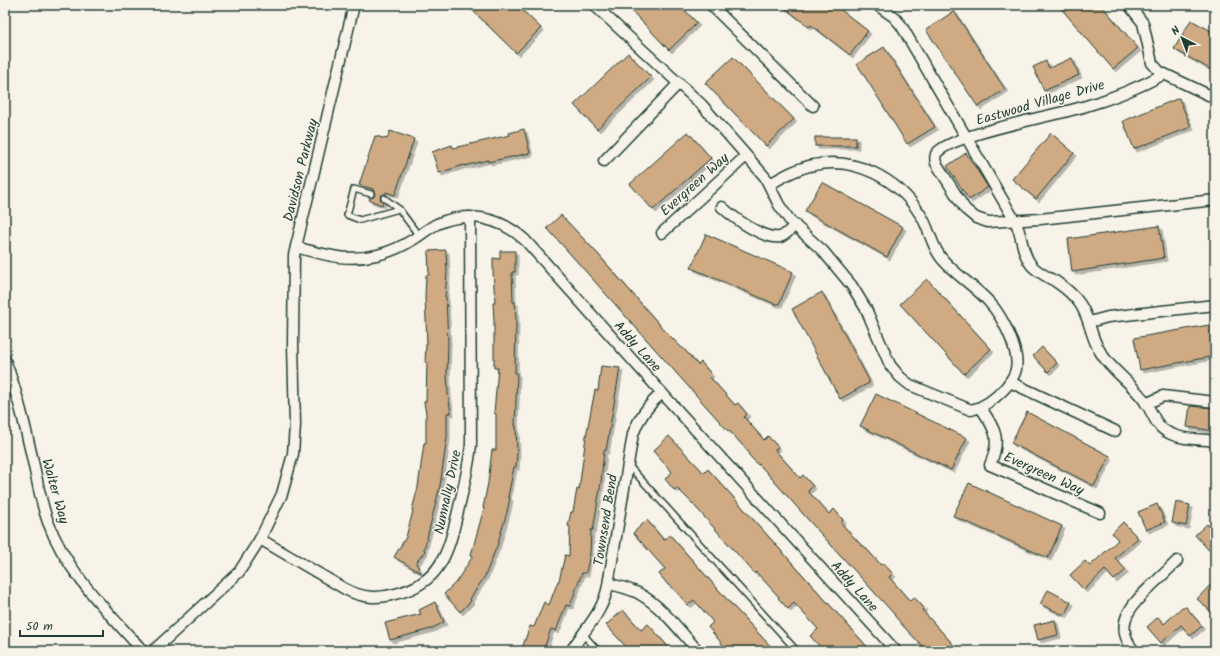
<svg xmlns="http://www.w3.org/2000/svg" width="1220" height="656" font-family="Kalam,sans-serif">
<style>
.building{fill:#d0aa82;stroke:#1f3d34;filter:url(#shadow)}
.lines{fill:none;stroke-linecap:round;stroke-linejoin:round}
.lane-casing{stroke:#1f3d34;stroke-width:8}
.street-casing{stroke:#1f3d34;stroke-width:13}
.lane{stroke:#f7f3e8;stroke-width:5}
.street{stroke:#f7f3e8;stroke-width:10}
.labels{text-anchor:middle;stroke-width:3;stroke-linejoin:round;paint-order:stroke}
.street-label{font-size:14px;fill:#1f3d34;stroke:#f7f3e8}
</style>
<defs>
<filter id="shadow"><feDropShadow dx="3" dy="3" stdDeviation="0" flood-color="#0004"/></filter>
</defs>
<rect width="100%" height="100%" fill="#f7f3e8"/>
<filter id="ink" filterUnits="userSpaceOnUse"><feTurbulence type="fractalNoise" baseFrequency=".025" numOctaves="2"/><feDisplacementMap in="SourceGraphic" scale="8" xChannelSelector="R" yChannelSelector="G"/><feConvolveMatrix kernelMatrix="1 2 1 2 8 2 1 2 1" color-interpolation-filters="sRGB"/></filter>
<g filter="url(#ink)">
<g class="building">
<path d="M467,5H517L541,28L516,53Z"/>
<path d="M626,5H680L697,23L669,50Z"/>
<path d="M781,5H835L868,31L850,55L811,25L809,27Z"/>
<path d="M1058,5H1101L1138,48L1113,69Z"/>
<path d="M954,11L1005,89L978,107L926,30Z"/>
<path d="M1191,20L1215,33V72L1174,49Z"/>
<path d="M884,47L935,127L907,144L857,64Z"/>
<path d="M628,53L651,77L597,129L574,105Z"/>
<path d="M733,57L794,119L766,146L705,83Z"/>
<path d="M1072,58L1079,75L1044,91L1033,67L1046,61L1049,68Z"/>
<path d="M1179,98L1191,127L1134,149L1123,121Z"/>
<path d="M524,129L530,153L488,162V160L464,166V165L439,173L432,152L452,145L453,148L510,135L509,133Z"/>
<path d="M390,131L414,139L395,195L386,192V194L382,195L380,198L383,202L382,205L369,200L370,198L375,195L373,189L359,185L375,136L387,139Z"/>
<path d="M688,132L711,158L653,210L630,184Z"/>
<path d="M1051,133L1074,153L1036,199L1012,179Z"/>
<rect x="815" y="137" width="41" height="9"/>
<path d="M966,153L988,187L969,200L947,166Z"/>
<path d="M822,182L903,227L887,257L805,211Z"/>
<path d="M561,215L597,253L666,332L682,348H683L698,365L701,362L711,374L709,376L735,405L738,403L747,414L744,417L764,440L768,436L778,447L775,450L800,478L803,475L813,486L808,491L829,514L834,509L843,520L841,523L862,546L863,545L881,565L883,563L893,574L889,577L910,601L914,597L924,608L922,610L959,651H927L904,627L894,615H895L811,523L759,464L758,465L748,454L749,453L729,430L728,431L547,228Z"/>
<path d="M1159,226L1164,258L1072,272L1068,239Z"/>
<path d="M706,234L793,272L779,304H775L691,268Z"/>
<path d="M446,250L447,272L445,297H446L448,342L447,373L448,394L451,413H447V437L440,486L424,550L425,551L416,563L421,573L394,557L406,537L413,511L412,510L418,487L424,443H426V414L424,402L426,401L427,362H425L426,344H427L425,297L426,275H429L428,251Z"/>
<path d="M500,251H515V272H512L513,302H515L516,320L515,373H517L515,426H516L517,452L516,467H514L508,497L510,498L507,512L497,546L485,576L470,599L471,601L460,612L444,594L456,582L473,556L471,555L484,508H483L488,483L492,450H496V414L494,413L498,368H494V321L493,303H495L493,271V258L500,259Z"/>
<path d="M927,279L991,349L964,374L900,304Z"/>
<path d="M822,292L869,380V383L840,399L792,309Z"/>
<path d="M1215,324V356L1140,370L1134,338Z"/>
<path d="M1042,347L1057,363L1048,372L1033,356Z"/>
<path d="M601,366L620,368L606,451L604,450L601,483L593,530H591L590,553L586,573H582L570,606L566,605L556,631L551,629L543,651H521L530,626L534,627L544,602L549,605L558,581H559L565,555L569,556L570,527L568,526L571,512H573L577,489L579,490L586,436L595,390L598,391Z"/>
<path d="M876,394L967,438L951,470L860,426Z"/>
<path d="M1190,406L1215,408V431L1187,427Z"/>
<path d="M1027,412L1110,456L1094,486L1011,443Z"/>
<path d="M669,436L704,473L708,469L871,651H824L810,636L818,629L794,603L788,609L778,598L779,597L756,572L755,574L692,503L677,488L674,490L665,479L672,472L653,451Z"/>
<path d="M969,483L1062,526L1048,558L953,516Z"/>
<path d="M1176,502L1190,505L1186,526L1172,523Z"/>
<path d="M1157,504L1165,522L1146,530L1138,512Z"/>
<path d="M647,520L664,540L670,535L732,605L775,651H728L708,627L713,622L694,600L688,605L670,585L669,586L659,574L665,569L633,533Z"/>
<path d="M1123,522L1138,538L1115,558L1126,570L1114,580L1105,570L1084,590L1070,575L1085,561L1090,566L1118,540L1112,533Z"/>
<path d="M1207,524L1215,533V557L1195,535Z"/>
<path d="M1215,580V615L1197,599Z"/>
<path d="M1048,590L1071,602L1065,614H1061L1040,604Z"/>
<path d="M435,602L444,622L431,629L390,640L385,623L421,614L419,610Z"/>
<path d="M1182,607H1186L1202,626L1190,636L1181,625L1161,643L1147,627L1158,617L1164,624Z"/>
<path d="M623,610L641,630L648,624L672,651H630L606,625Z"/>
<path d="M1055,620L1058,635L1038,640L1034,625Z"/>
</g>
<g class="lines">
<defs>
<g id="lane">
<path d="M371,194L354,189L347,215L360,220L399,209L419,236"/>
<path d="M384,198L399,209"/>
<path d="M628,465L797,651"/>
<path d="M583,634L598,651"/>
</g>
<g id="street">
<path d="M594,5L702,105L765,177L779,205L791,222L823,251L852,286L866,309L890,365L900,377L910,385L971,410C985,407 996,398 1006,387C1010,382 1015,376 1016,369C1020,351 1002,316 990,303C976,287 957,276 943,260C931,247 930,228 920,214C898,179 855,156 814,165C797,168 783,176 769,185"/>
<path d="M711,5L813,106"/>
<path d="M877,5L894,17L901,25L1015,221C1023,236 1021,253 1032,266C1039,273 1047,277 1055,281C1064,287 1074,295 1080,304C1089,317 1090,332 1097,346C1108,369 1132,382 1146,403C1153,414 1156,426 1167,432C1181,440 1200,439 1215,441"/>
<path d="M1129,5L1143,23L1152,63L1160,72L1215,98"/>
<path d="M1164,74C1140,87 1113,98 1086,106C1059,115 950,134 936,154C935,157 935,160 936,163L965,209L976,218L988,222L1040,219L1215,200"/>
<path d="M604,161L679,83"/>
<path d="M722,207C734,218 764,240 780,237C786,235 790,230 795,225"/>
<path d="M662,233L746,156"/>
<path d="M296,247C325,255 347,262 377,255C390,252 403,246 414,239C422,234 429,228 437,224C468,210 501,218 525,240L662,393L896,651"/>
<path d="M1089,322L1108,317L1215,305"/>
<path d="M5,360C18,394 26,430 34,466C38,485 41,503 48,522C67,573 107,611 143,651"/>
<path d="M1010,382L1115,431"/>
<path d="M1146,404L1163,396L1215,402"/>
<path d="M981,408C996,430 1001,439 990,465L1100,513"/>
<path d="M260,539L345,589C362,598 377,599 395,594C443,583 449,549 459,507C464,486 469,466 471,444L470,217"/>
<path d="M609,584C619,586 629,589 638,593C662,606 680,631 698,651"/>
<path d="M153,651L239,572L260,539L282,494L293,454L295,425L293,344L294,255L354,5"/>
<path d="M571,651C585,629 604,611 608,585L633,434C639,417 648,405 662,393"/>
<path d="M1134,651C1112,624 1132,604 1152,585C1161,577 1169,569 1177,561"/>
</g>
</defs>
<use href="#lane" class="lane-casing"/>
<use href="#street" class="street-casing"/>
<use href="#lane" class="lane"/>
<use href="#street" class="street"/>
</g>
</g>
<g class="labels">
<g class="street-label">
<text transform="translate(1040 102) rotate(-16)" y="5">Eastwood Village Drive</text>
<text transform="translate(300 170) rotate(-76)" y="5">Davidson Parkway</text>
<text transform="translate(694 184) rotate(-42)" y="5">Evergreen Way</text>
<text transform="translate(638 346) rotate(48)" y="5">Addy Lane</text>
<text transform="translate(1044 473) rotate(24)" y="5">Evergreen Way</text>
<text transform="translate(56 491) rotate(74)" y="5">Walter Way</text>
<text transform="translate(447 492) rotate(-78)" y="5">Nunnally Drive</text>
<text transform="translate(605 520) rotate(-81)" y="5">Townsend Bend</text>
<text transform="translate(855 586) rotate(48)" y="5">Addy Lane</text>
</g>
</g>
<rect width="1220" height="656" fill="none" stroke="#f7f3e8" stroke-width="20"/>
<rect x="10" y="10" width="1200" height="636" fill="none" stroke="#1f3d34" stroke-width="1.5" filter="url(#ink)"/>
<g transform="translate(1182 38) rotate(318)" stroke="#f7f3e8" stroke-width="3" paint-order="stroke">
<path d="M0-3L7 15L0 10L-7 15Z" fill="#1f3d34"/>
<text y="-6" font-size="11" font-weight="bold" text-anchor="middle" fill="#1f3d34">N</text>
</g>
<path d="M20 630v6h83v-6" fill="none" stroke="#1f3d34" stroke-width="2"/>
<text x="26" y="630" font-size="12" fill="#1f3d34" stroke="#f7f3e8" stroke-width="3" paint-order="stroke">50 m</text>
</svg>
